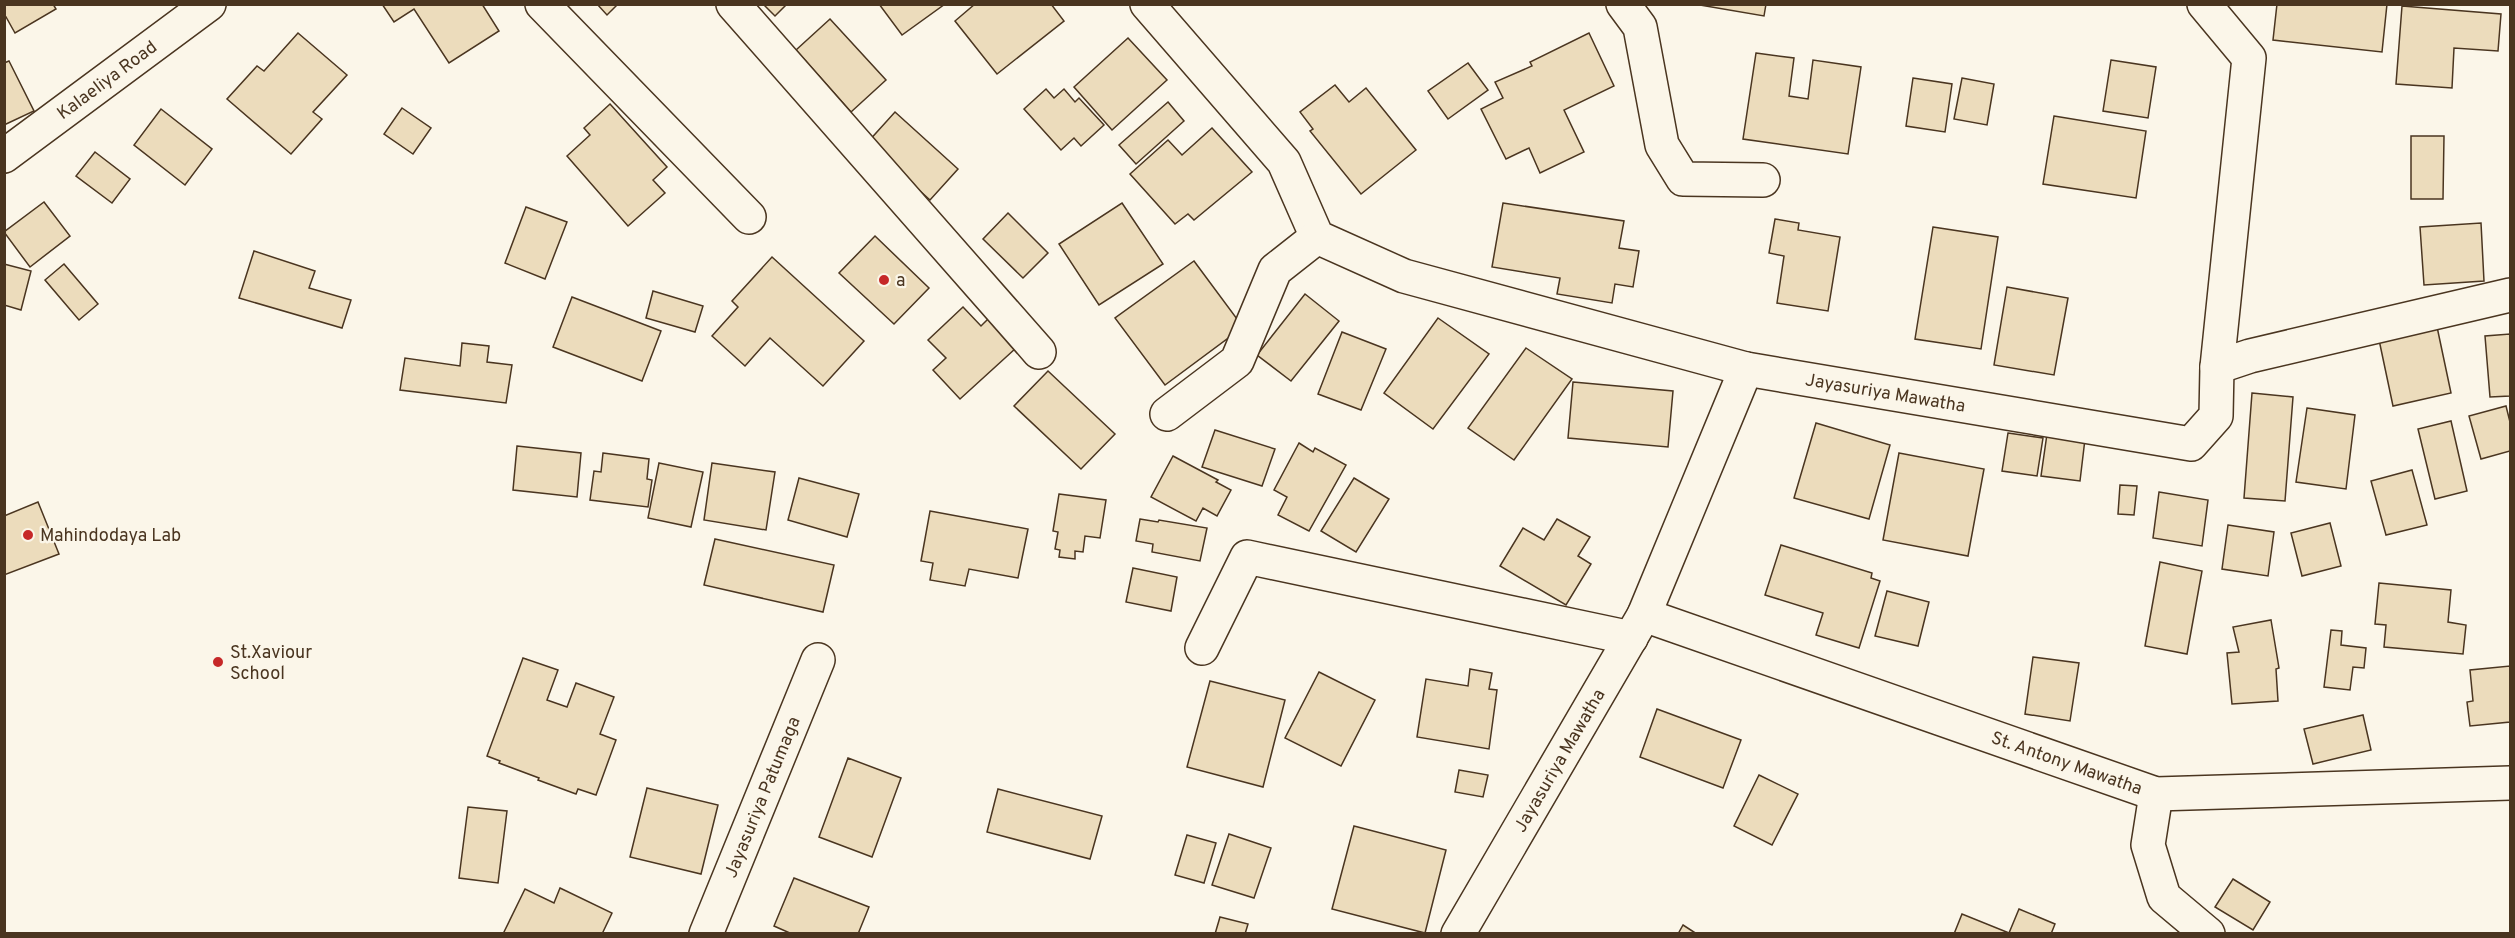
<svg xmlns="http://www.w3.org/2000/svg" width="2515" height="938" font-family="Overpass,sans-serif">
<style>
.building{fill:#ecdcbc;stroke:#4a3520;stroke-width:1.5}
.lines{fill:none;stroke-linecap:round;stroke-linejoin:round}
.street-casing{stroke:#4a3520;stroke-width:36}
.secondary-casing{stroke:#4a3520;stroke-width:36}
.street{stroke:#fbf6e9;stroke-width:33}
.secondary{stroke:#fbf6e9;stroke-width:33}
.poi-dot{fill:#c62828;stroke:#fbf6e9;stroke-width:2}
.labels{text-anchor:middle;stroke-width:4.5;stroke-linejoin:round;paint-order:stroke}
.street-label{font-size:18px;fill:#4a3520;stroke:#fbf6e9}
.poi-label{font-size:18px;fill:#4a3520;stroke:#fbf6e9;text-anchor:start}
</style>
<rect width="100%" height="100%" fill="#fbf6e9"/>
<g class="building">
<path d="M4,4H53L56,9L15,33L6,17L4,18Z"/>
<path d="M382,4H482L499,31L449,63L414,9L394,22Z"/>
<path d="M597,4H618L607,15Z"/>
<path d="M763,4H787L775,16Z"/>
<path d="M879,4H945L902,35Z"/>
<path d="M975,4H1051L1064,21L997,74L955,21Z"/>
<path d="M1694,4H1766L1764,16Z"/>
<path d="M2277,4H2387L2382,52L2273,40Z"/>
<path d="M2402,6L2501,14L2498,51L2454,48L2452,88L2396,84Z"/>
<path d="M830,19L886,80L851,112L796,50Z"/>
<path d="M298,33L347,75L313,112L322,119L291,154L227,99L257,66L264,71Z"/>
<path d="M1589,33L1614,86L1564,110L1584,152L1540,173L1529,148L1506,159L1481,109L1503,98L1495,82L1532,66L1530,62Z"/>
<path d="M1128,38L1167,80L1112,130L1074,87Z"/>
<path d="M1756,53L1794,58L1789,96L1808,99L1813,60L1861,67L1848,154L1743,139Z"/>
<path d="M2111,60L2156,67L2148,118L2103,111Z"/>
<path d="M9,61L34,111L4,125V63Z"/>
<path d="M1468,63L1488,90L1448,119L1428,91Z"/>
<path d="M1913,78L1952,84L1945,132L1906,126Z"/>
<path d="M1962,78L1994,84L1987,125L1954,119Z"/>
<path d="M1335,85L1349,102L1366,88L1416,150L1361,194L1310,131L1313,129L1300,112Z"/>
<path d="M1046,89L1054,98L1064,89L1075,102L1079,98L1104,125L1081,146L1074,138L1061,150L1024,109Z"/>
<path d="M1168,102L1184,121L1136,164L1119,145Z"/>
<path d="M610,104L667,167L653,180L665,193L628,226L567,156L590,135L584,128Z"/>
<path d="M402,108L431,128L413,154L384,134Z"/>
<path d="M161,109L212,149L185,185L134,145Z"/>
<path d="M895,112L958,169L930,200L867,143Z"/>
<path d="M2054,116L2146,131L2136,198L2043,184Z"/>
<path d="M1212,128L1252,172L1194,220L1188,214L1175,224L1130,174L1168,140L1182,155Z"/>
<path d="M2411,136H2444L2443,199H2411Z"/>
<path d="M95,152L130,179L112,203L76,176Z"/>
<path d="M44,202L70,236L30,267L4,232Z"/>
<path d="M1122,203L1163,264L1099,305L1059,244Z"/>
<path d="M1503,203L1624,221L1619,248L1639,251L1633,287L1615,284L1612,303L1557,294L1560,278L1492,267Z"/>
<path d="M526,207L567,222L545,279L505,263Z"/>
<path d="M1008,213L1048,253L1023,278L983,239Z"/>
<path d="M1775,219L1799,223L1798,230L1840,237L1828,311L1777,303L1784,256L1769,253Z"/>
<path d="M2481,223L2484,281L2424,285L2420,227Z"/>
<path d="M1933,227L1998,237L1981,349L1915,339Z"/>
<path d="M875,236L929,288L894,324L839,273Z"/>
<path d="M254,251L315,271L309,288L351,300L342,328L239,298Z"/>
<path d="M772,257L864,341L823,386L770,338L745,366L712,336L738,307L732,301Z"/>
<path d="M1194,261L1243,327L1165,385L1115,318Z"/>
<path d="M4,264L31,271L21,310L4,305Z"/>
<path d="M64,264L98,304L79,320L45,280Z"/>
<path d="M2007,287L2068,298L2054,375L1994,365Z"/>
<path d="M653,291L703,306L695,332L646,318Z"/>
<path d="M1305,294L1339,321L1291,381L1257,355Z"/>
<path d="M572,297L661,331L642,381L553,347Z"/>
<path d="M963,307L981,326L988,319L1016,348L960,399L933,370L946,358L928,340Z"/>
<path d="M1438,318L1489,354L1433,429L1384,393Z"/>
<path d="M2436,322L2451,393L2393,406L2378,335Z"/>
<path d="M1342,332L1386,349L1361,410L1318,394Z"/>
<path d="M2510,334V396L2490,397L2485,336Z"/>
<path d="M462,343L489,346L487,362L512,365L506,403L400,390L405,358L460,366Z"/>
<path d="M1526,348L1572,379L1514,460L1468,428Z"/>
<path d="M1048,371L1115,434L1081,469L1014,406Z"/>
<path d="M1573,382L1673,391L1668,447L1568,438Z"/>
<path d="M2252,393L2293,397L2285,501L2244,498Z"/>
<path d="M2506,406L2510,422V451L2481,459L2469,416Z"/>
<path d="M2307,408L2355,415L2346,489L2296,482Z"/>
<path d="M2451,421L2467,491L2435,499L2418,429Z"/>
<path d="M1816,423L1890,445L1869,519L1794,498Z"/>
<path d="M1215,430L1275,449L1262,486L1202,467Z"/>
<path d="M2008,433L2043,438L2037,476L2002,471Z"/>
<path d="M2047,434L2085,439L2080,481L2041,476Z"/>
<path d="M1299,443L1313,452L1315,448L1346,465L1309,531L1278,515L1287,497L1274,490Z"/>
<path d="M517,446L581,453L577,497L513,490Z"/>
<path d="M603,453L649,459L647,479L652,480L648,507L590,500L594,471L601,472Z"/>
<path d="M1899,453L1984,469L1968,556L1883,540Z"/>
<path d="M1173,456L1218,480L1216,482L1231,490L1217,516L1203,508L1196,521L1151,497Z"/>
<path d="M659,463L703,472L691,527L648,518Z"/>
<path d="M712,463L775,472L766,530L704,520Z"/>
<path d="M2412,470L2427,525L2386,535L2371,481Z"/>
<path d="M799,478L859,494L847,537L788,520Z"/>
<path d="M1354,478L1389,499L1356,552L1321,531Z"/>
<path d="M2120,485L2137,486L2134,515L2118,514Z"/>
<path d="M2159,492L2208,500L2202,546L2153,538Z"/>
<path d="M1059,494L1106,500L1100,538L1085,536L1083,552L1075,551V559L1059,557L1060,550L1055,549L1058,532L1053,531Z"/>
<path d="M38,502L59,554L4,575V516Z"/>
<path d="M930,511L1028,529L1018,578L969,569L965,586L930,580L933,563L921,561Z"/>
<path d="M1140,519L1158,522L1159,520L1207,528L1200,561L1152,552L1153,544L1136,541Z"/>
<path d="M1557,519L1590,537L1578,556L1591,564L1566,605L1500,566L1523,528L1544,540Z"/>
<path d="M2330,523L2341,566L2302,576L2291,533Z"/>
<path d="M2228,525L2274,532L2268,576L2222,569Z"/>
<path d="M715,539L834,565L823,612L704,585Z"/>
<path d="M1781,545L1872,573L1871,578L1880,581L1859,648L1816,635L1823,613L1765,595Z"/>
<path d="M2160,562L2202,571L2187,654L2145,646Z"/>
<path d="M1133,568L1177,577L1171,611L1126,602Z"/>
<path d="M2379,583L2451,590L2448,622L2466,625L2463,654L2384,647L2386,625L2375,624Z"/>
<path d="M1887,591L1929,602L1918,646L1875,636Z"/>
<path d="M2271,620L2279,668L2276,669L2278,701L2232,704L2227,653L2239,652L2233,627Z"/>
<path d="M2331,630L2342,631L2341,645L2366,648L2364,668L2353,667L2350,690L2324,687Z"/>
<path d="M2033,657L2079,663L2070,721L2025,714Z"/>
<path d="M523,658L558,670L547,700L567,707L576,683L614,697L600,734L616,740L596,795L578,789L576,794L538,780L539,778L499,763L500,761L487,756Z"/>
<path d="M2510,666V722L2470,726L2467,702L2473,701L2470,670Z"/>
<path d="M1470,669L1492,673L1489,689L1497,690L1489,749L1417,737L1426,679L1468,686Z"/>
<path d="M1319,672L1375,700L1341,766L1285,738Z"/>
<path d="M1210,681L1285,700L1263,787L1187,767Z"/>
<path d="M1657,709L1741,740L1723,788L1640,757Z"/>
<path d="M2363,715L2371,750L2313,764L2304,729Z"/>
<path d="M848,758L901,778L872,857L819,837Z"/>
<path d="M1459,770L1488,775L1483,797L1455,792Z"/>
<path d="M1759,775L1798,794L1772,845L1734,826Z"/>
<path d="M647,788L718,805L701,874L630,857Z"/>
<path d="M998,789L1102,816L1090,859L987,832Z"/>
<path d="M468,807L507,811L498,883L459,878Z"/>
<path d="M1354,826L1446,850L1425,933L1332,909Z"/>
<path d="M1229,834L1271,848L1254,898L1212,885Z"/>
<path d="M1187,835L1216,843L1204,883L1175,875Z"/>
<path d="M794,878L869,907L858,934H792L774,926Z"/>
<path d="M2233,879L2270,902L2253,930L2215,907Z"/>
<path d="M560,888L612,913L602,934H503L525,889L554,903Z"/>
<path d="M2019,909L2055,924L2051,934H1954L1962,914L2009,933Z"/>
<path d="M1220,917L1248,924L1245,934H1215Z"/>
<path d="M1683,925L1697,934H1678Z"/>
</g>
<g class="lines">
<defs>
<g id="street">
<path d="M542,4L749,217"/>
<path d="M733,4L1039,352"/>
<path d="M1147,4L1284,162L1317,237L1404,276L1746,369"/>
<path d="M1623,4L1640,27L1662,145L1683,179L1763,180"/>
<path d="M2217,367L2250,356L2510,295"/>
<path d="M1167,414L1237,361L1275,270L1317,237"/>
<path id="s1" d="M1644,615L2156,794L2510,783"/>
<path d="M1202,648L1247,557L1631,638"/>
<path d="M2156,794L2148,845L2164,897L2208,934"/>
<path id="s2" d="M706,934L818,660"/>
<path id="s3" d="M1458,934L1644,615L1746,369L2191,444L2216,416L2217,367L2249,58L2204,4"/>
</g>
<g id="secondary">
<path id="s4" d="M4,156L209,4"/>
</g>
</defs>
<use href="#street" class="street-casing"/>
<use href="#secondary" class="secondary-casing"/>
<use href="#street" class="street"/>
<use href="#secondary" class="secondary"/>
</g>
<g class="poi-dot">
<circle cx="884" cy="280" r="6"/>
<circle cx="28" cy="535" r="6"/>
<circle cx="218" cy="662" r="6"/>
</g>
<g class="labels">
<g class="street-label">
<text dy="6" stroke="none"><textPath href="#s4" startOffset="128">Kalaeliya Road</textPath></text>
<text dy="6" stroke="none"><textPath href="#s3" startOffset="777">Jayasuriya Mawatha</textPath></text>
<text dy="6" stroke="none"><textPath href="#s3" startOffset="201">Jayasuriya Mawatha</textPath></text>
<text dy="6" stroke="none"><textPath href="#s1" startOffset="448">St. Antony Mawatha</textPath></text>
<text dy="6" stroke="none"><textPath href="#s2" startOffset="148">Jayasuriya Patumaga</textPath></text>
</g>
<g class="poi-label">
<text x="896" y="286">a</text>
<text x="40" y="541">Mahindodaya Lab</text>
<text x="230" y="658">St.Xaviour<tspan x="230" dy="21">School</tspan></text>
</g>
</g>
<rect width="2515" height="938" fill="none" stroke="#4a3520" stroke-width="12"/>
</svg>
